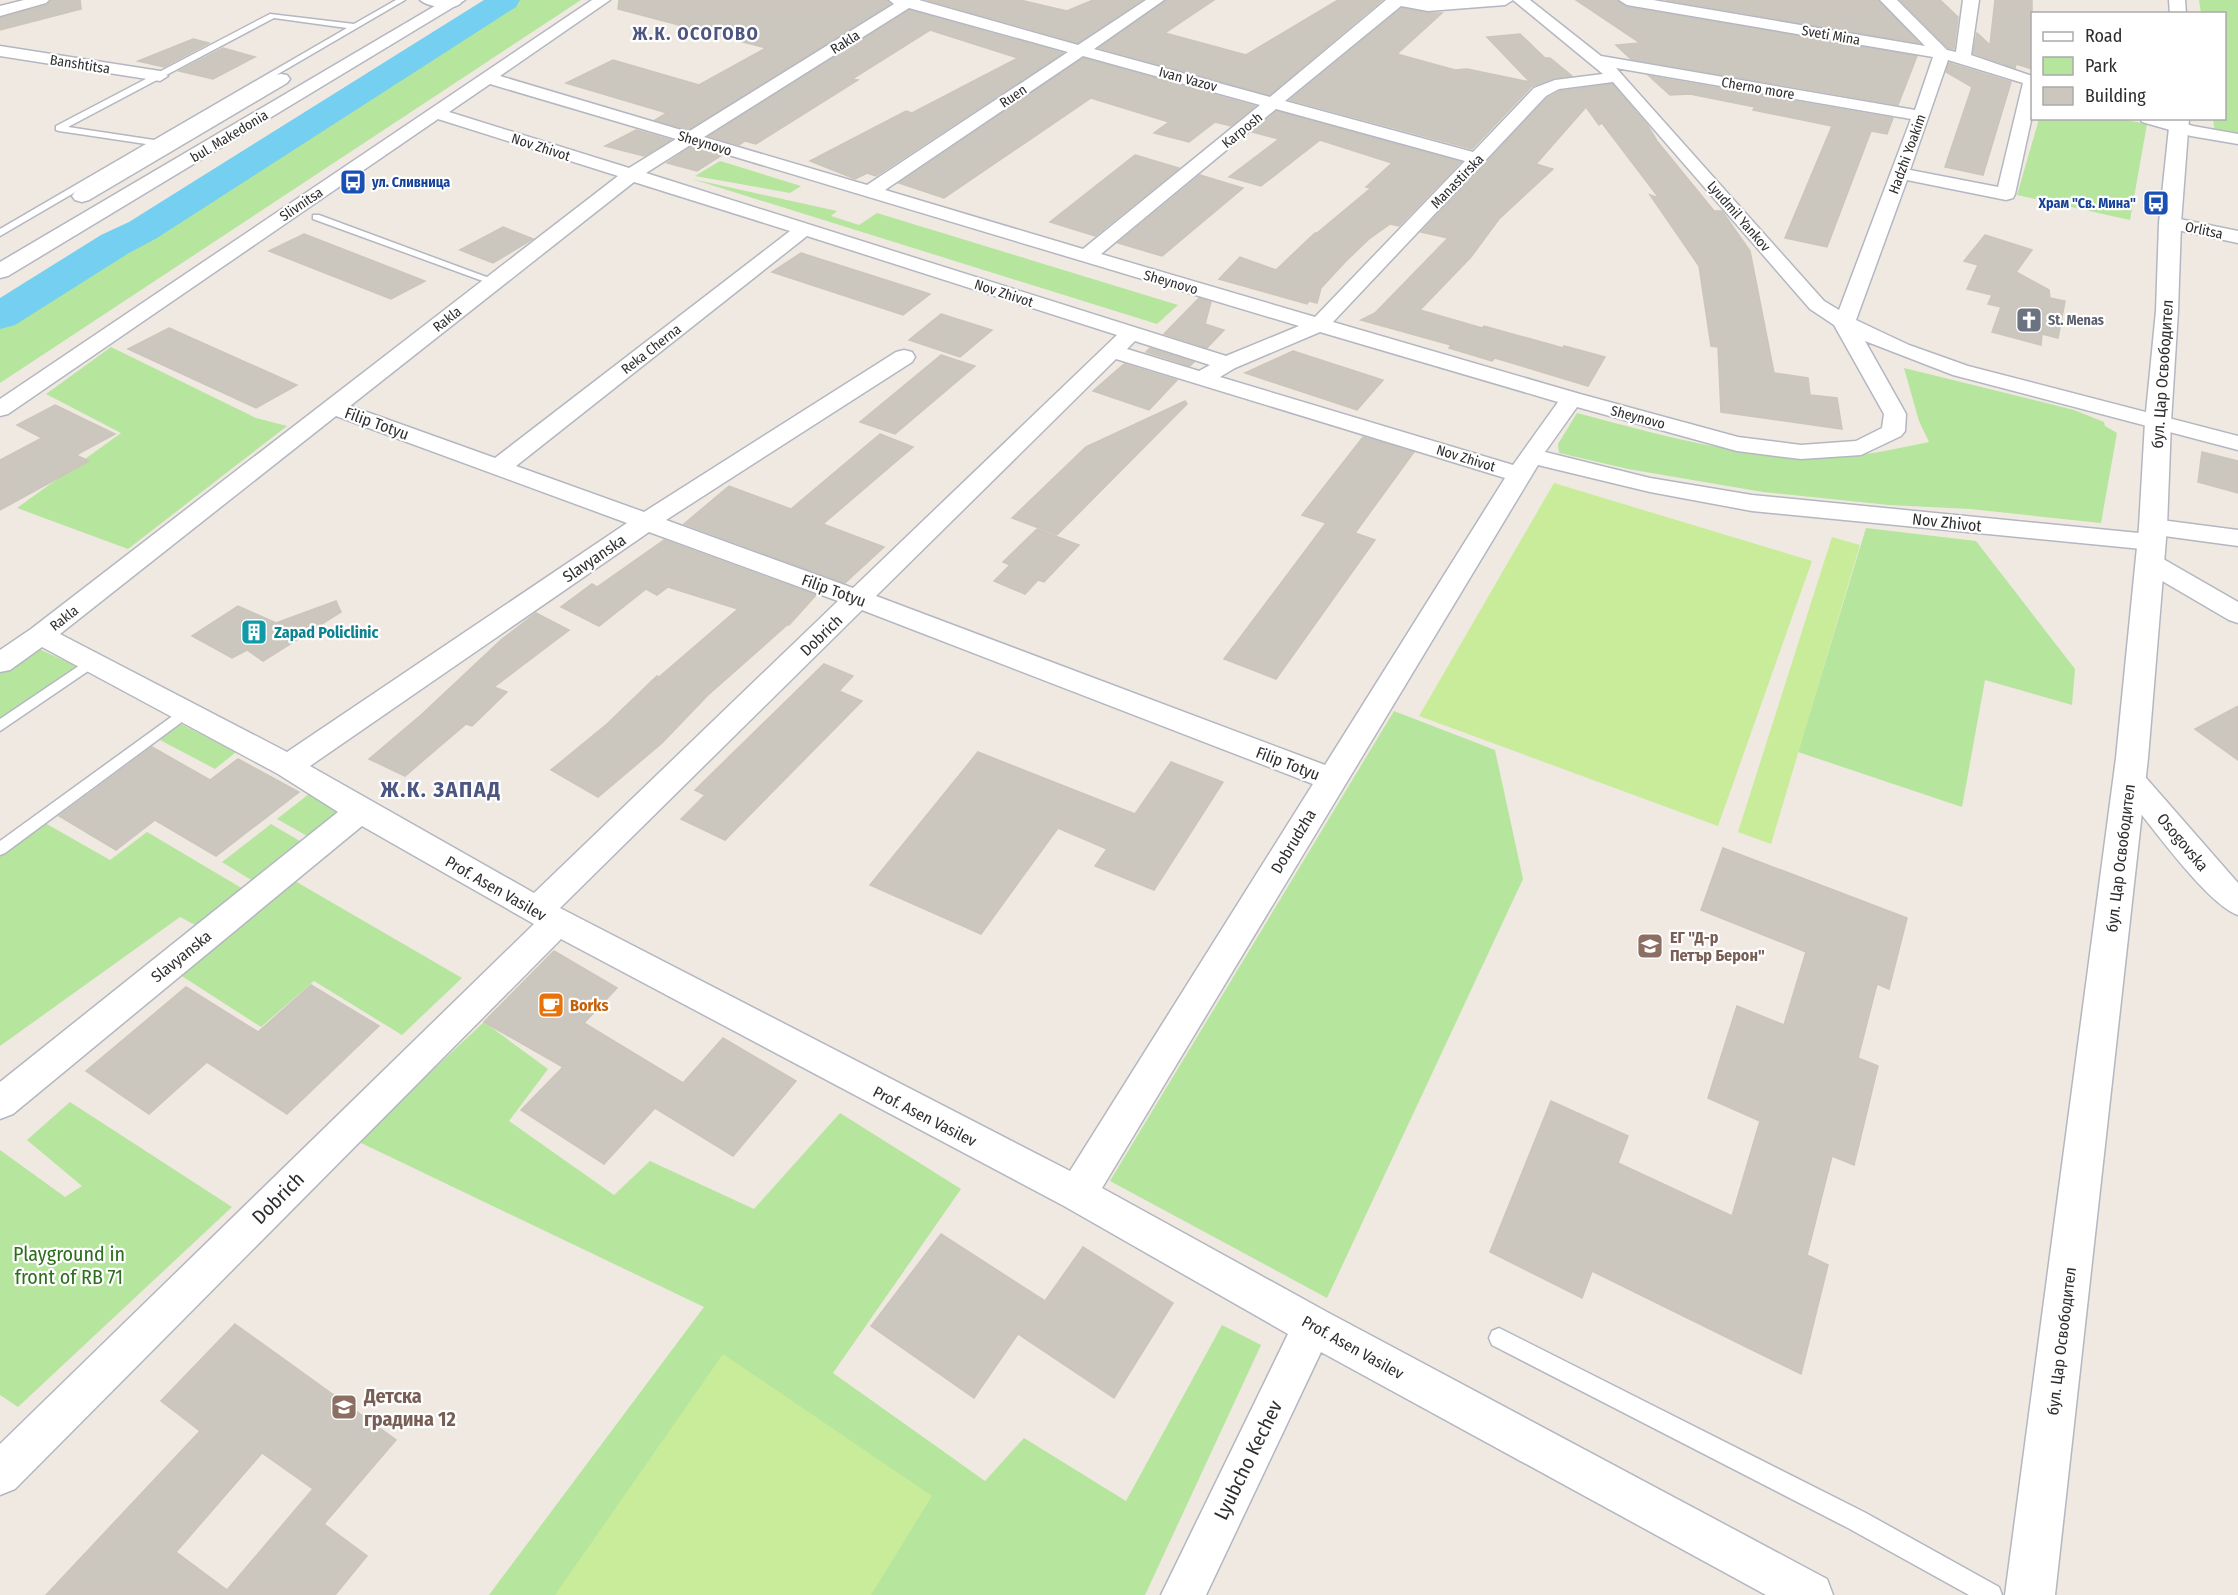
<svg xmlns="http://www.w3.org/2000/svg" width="2238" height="1595" font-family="'Fira Sans Condensed',sans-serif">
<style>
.green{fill:#b6e59e}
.pitch{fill:#c9ec9a}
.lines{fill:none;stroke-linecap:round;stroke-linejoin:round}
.river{fill:#75cff0;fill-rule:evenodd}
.building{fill:#cbc7bf;stroke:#cbc5ba;stroke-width:1.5;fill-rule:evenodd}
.service-casing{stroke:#b4b7c1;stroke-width:3}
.minor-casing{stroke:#b4b7c1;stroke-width:3}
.tertiary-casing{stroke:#b4b7c1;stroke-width:3}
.secondary-casing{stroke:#b4b7c1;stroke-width:3}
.service{fill:#fff;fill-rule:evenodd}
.minor{fill:#fff;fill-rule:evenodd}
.tertiary{fill:#fff;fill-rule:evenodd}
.secondary{fill:#fff;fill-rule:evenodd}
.labels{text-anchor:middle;stroke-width:4.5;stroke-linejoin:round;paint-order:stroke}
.far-street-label{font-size:14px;fill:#2e2e2e;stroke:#fff}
.far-transit-label{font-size:14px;font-weight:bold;fill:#164399;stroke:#fff;text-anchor:start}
.far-worship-label{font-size:14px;font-weight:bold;fill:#5b616d;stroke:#fff;text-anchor:start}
.street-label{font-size:16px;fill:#2e2e2e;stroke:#fff}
.culture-label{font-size:16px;font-weight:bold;fill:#0d838f;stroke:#fff;text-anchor:start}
.education-label{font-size:16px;font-weight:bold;fill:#785e54;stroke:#fff;text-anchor:start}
.food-label{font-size:16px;font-weight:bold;fill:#c56008;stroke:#fff;text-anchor:start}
.far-district-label{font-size:18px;font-weight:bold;letter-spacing:1.5px;fill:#4d5680;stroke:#fff}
.near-street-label{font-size:20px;fill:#2e2e2e;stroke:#fff}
.near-park-label{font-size:20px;fill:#2c6e1b;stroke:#fff}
.near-education-label{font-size:20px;font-weight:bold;fill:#785e54;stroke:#fff;text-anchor:start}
.district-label{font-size:22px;font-weight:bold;letter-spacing:1.5px;fill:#4d5680;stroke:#fff}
</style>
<rect width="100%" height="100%" fill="#efe9e1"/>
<g class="green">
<path d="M503,0H581L0,383V317Z"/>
<path d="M2199,0H2238V137L2215,133L2213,119L2224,118V14L2201,13Z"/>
<path d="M2121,119L2147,124L2130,220L2017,195L2039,119Z"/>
<path d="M720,161L801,186L790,193L695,176Z"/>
<path d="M692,179L837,211L831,216L859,225L877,213L1178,305L1157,324Z"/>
<path d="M111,347L256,418L287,426L128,549L17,508L121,433L46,394Z"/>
<path d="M1904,368L2074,410L2104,422L2105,426L2117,433L2101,523L1970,509L1889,505L1763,492L1628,469L1559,453L1558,444L1577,413C1657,434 1737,457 1820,458C1857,458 1893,449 1929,442L1919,421Z"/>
<path d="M1866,528L1976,541L2075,669L2072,705L1985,680L1962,807L1798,752Z"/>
<path d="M37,648L76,666L0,719V673Z"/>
<path d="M1394,711L1495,750L1523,879L1327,1298L1110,1181Z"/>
<path d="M181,724L236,752L215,769L160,740Z"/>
<path d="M309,794L348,815L316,841L277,819Z"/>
<path d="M45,823L110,860L147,832L250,893L203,929L180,917L0,1046V855Z"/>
<path d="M271,824L310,847L261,886L222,862Z"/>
<path d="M288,877L462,978L402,1035L314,981L261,1027L174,971Z"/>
<path d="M484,1022L548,1069L509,1121L614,1195L650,1161L754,1209L840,1113L961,1189L833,1373L985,1481L1024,1438L1126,1501L1222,1325L1261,1345L1145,1595H489L704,1307L357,1141Z"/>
<path d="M70,1102L232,1207L18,1407L0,1395V1150L65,1197L82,1186L27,1140Z"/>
</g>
<g class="pitch">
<path d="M1554,483L1812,561L1718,826L1419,716Z"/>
<path d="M1832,537L1860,545L1771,844L1738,832Z"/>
<path d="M723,1354L932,1496L871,1595H555Z"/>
</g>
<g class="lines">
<path class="river" d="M484,0H520L516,7L157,238L129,253L15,325L0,329V298L101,235L129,222Z"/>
</g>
<g class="building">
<path d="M51,0H80L81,9L0,30V18L47,5Z"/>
<path d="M619,0H887L890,4L688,130L655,120L667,113L566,83L613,60L699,85L766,48L618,9Z"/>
<path d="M927,0H1020L1067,11L1093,0H1142L1078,43Z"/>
<path d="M1166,0H1214L1165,33L1246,55L1338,0H1382L1269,95L1099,48Z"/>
<path d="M1576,0H1617L1627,7L1917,56L1898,105L1631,59L1616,45L1640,43Z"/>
<path d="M1666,0H1878L1919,43Z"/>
<path d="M1900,0H1940L1958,17L1954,49L1948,48Z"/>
<path d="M1995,0H2032V69L2016,64L2015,68L1973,53L1977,33L1990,45Z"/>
<path d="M1402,8L1428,13H1442L1397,54L1455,70L1467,69L1530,82L1487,37L1520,34L1545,58H1550L1572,76L1554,78L1532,86L1472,149L1290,100Z"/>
<path d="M909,10L1063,53L876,176L867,173L855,179L810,161L906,111L912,113L1018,58L930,30L852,79L858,80L756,144L745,141L739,145L709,136Z"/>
<path d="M193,39L209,43L164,67L138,61Z"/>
<path d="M223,48L255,57L213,79L179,71Z"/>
<path d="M1083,58L1255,106L1231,126L1215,122L1189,142L1154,133L1169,122L1091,98L944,198L899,183Z"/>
<path d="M1949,63L2011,82L1983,175L1945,167L1972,87L1946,72Z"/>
<path d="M1649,76L1893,118L1887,134L1871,131L1827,247L1785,238L1832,126L1753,110L1755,107L1690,94L1670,95Z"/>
<path d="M1612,84L1648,126L1657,141L1714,211H1722L1750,251L1774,373L1808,378L1810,395L1837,398L1842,429L1721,412L1718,347L1711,346L1699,266L1650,195L1659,198L1602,123L1599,125L1586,107L1536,164L1553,169L1499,219L1471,257L1420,310L1482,328L1484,326L1563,348L1564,346L1605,357L1588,386L1495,358L1492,361L1449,348L1451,345L1361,320L1375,313L1448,238L1421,232L1547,98L1560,91Z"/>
<path d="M1277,111L1461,162L1399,226L1390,224L1369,239L1346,261L1321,288L1317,303L1309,301L1307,304L1219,279L1240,257L1276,270L1315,233H1317L1371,188L1366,187L1392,163L1320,140L1261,186L1229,177L1279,139L1252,132Z"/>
<path d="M636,130L671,140L644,156L605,146Z"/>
<path d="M692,146L722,155L697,171L667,163Z"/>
<path d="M1135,155L1179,168L1095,236L1050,222Z"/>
<path d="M1200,175L1243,188L1162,256L1118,243Z"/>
<path d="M503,227L533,239L493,263L460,250Z"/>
<path d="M304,234L425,281L391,299L269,251Z"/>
<path d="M1985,235L2032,250L2016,272L2049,290L2050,298L2065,301L2058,338L2042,334L2041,345L1992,332L2001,307L1988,304L1992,295L1967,289L1978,265L1964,261Z"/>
<path d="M801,253L930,294L903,315L772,272Z"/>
<path d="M1199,298L1211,302L1205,324L1224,330L1207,348L1164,334Z"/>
<path d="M941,314L992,330L960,357L909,340Z"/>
<path d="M169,328L297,385L256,408L128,349Z"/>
<path d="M1150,348L1194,362L1190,366L1146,352Z"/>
<path d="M1293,351L1383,380L1357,410L1245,373Z"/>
<path d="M941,355L975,366L895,434L860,422Z"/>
<path d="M1124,364L1177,380L1149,410L1093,391Z"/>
<path d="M1185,401L1187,404L1057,535L1012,518L1086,447Z"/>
<path d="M55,405L115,434L76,455L89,461L0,510V460L42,438L17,425Z"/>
<path d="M880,434L913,447L823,524L884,547L845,583L684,524L729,486L791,509Z"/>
<path d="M1363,437L1414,452L1355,533L1375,540L1276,679L1224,659L1326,523L1302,515Z"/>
<path d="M2202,452L2238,461V493L2198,482Z"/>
<path d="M1037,529L1079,545L1044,582L1038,580L1025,594L994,581L1010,565L1003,562Z"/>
<path d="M664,540L816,595L789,625H787L708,695L662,743L598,797L551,770L607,724L657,676L659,677L738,609L668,587L657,595L646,589L599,626L561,607L592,584L597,587Z"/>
<path d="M336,601L341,612L263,661L247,650L232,658L192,636L238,606L276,623Z"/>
<path d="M536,613L569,630L494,687L507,692L472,726L466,724L405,776L369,759L421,715L501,640Z"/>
<path d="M824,664L853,676L839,691L862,701L725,840L681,819L705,795L695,790Z"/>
<path d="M2238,706V760L2195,729Z"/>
<path d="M152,747L210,780L238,759L299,792L216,856L155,820L116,850L59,816Z"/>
<path d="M978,752L1135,814L1171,762L1223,782L1154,890L1095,866L1107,849L1058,828L981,934L870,885Z"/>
<path d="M1723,848L1907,918L1889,989L1877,984L1858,1058L1878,1066L1854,1165L1832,1156L1807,1255L1828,1265L1801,1374L1592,1271L1582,1298L1490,1252L1551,1101L1628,1136L1618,1163L1732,1216L1760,1121L1708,1098L1737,1006L1784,1025L1806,952L1701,910Z"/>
<path d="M554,951L617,988L584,1023L683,1083L723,1038L796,1081L733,1156L655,1108L604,1164L521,1110L563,1067L484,1022Z"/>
<path d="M311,985L379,1026L287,1114L207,1062L149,1114L86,1071L186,987L258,1032Z"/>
<path d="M941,1234L1045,1301L1083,1247L1173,1303L1114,1398L1018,1334L974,1398L871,1326Z"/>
<path d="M235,1324L396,1440L324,1524L367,1556L335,1595H46L200,1431L161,1401ZM262,1453L313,1489L227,1590L176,1552Z"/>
</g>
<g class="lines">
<defs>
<g id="service">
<path d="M396,0H405L0,236V229L146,144L59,131L56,130V126L270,14L354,24ZM274,18L347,28L154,140L68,127Z"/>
<path d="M313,215H319L500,282L491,284L313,219Z"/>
<path d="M92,657L99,662L97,665L0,731V719Z"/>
<path d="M185,707L192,712L190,716L5,853L0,855V841Z"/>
<path d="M1499,1328L1864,1512L1999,1587L2002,1595H1969L1848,1528L1492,1345L1489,1338L1492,1331Z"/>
</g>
<g id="minor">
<path d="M24,0H49L46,3L0,16V6Z"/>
<path d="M420,0H458L461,3C453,11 428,7 420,0Z"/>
<path d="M592,0H610L500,76L688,132L894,4L889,0H919L1078,45L1146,0H1164L1094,49L1270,97L1386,0H1513L1505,5L1428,11L1401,6L1285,101L1473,152L1534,88L1555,80L1603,74L1513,0H1530L1601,56L1915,110L1933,57L1627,5L1619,0H1653L1925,46L1880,0H1897L1947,50L1956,52L1963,0H1979L1971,55L2032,76V116L2015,194L2013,198L2006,200L1907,180L1856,320L1909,345L1968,366L2238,436V450L1953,375L1865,341L1906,414L1905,431L1901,436L1861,455L1801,459L1737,451L1577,407L1545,452L1650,478L1752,495L2149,534L2144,533L2141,527L2144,521L2153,519L2238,530V546L2157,535L2165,542L2161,548L2152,550L1752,511L1650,492L1538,465L1102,1188L1327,1312L1827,1579L1833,1595H1766L1321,1352L1206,1595H1161L1288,1334L1064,1206L561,939L15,1489L0,1495V1444L534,924L362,826L13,1114L0,1119V1082L338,812L278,774L42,647L10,670L0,672V650L31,629L618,176L438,119L8,414L0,416V399ZM909,8L1068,52L867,185L704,137ZM1083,56L1260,105L1083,249L885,190ZM1948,60L2023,83L1998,187L1910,170ZM1616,68L1911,119L1839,310L1824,301ZM1613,82L1810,309L1834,325L1884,414L1882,428L1856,441L1801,445L1738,437L1580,394L1333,322L1546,96L1559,89ZM490,84L676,139L629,168L449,112ZM1276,109L1465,161L1315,317L1101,254ZM692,144L1299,326L1226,356L646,173ZM634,182L790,231L495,458L350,406ZM807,236L1117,335L853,588L666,520L912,362L915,357L912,352L904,350L896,352L644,512L516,466ZM1320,332L1558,402L1513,465L1220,377L1235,368ZM1135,341L1210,365L1199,371L1127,349ZM1116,359L1505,478L1325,765L876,596ZM336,416L627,523L287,752L60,634ZM649,532L838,601L534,893L310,766ZM862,610L1313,784L1070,1171L560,908Z"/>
<path d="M0,46L160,71L168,76L160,81L0,56Z"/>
<path d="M2140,118H2168L2193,126L2238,134V144L2191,136L2142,122Z"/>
<path d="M2170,217L2238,231V243L2163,227L2160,223L2163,219Z"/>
<path d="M2149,554L2158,556L2238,602V623L2229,620L2140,568L2136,562L2140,556Z"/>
<path d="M2130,768L2140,771L2238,883V915C2206,904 2144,816 2120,787L2115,779L2120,771Z"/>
</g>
<g id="tertiary">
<path d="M445,0H465L8,276L0,278V262Z"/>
<path d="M281,74L287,75L290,79L287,83L89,200L82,202L75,200L72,196L75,192L275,75Z"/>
</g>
<g id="secondary">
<path d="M2169,0H2185L2186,14H2170Z"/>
<path d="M2170,118H2189L2181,223L2178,311L2171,422L2167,527L2148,758L2055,1595H2005L2116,758L2139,527L2145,422L2156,311L2159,223Z"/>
</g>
</defs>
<use href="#service" class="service-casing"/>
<use href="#minor" class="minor-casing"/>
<use href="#tertiary" class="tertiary-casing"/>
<use href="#secondary" class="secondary-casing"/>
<use href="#service" class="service"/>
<use href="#minor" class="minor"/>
<use href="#tertiary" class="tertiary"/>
<use href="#secondary" class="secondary"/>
</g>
<defs>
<symbol id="bus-square" viewBox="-11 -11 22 22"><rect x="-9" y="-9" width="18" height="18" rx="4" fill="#1a4fb4" stroke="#fff"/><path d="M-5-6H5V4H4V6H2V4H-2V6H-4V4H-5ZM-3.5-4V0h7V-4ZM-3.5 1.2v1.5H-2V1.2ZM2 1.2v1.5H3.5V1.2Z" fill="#fff"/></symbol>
<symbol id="church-square" viewBox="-11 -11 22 22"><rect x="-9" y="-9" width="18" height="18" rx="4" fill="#6b7280" stroke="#fff"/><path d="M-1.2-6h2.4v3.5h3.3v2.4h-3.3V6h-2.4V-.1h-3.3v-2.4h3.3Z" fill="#fff"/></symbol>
<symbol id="building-square" viewBox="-11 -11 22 22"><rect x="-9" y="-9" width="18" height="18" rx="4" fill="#0f9aa8" stroke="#fff"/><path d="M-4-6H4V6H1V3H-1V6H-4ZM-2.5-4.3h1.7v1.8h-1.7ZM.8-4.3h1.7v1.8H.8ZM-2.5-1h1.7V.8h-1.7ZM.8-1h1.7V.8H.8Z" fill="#fff"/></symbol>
<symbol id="school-square" viewBox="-11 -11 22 22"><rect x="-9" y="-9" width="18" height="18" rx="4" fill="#8d6e63" stroke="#fff"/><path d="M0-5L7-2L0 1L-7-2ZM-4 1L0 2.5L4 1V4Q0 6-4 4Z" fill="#fff"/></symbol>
<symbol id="cafe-square" viewBox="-11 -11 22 22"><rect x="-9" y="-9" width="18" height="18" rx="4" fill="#e8710a" stroke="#fff"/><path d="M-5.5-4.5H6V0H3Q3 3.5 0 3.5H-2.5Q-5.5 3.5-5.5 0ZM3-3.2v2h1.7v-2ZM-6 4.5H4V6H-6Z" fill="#fff"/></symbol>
</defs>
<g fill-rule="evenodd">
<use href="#bus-square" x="338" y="167" width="30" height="30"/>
<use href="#bus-square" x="2141" y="188" width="30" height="30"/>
<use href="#church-square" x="2014" y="305" width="30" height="30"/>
<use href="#building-square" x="239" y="617" width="30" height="30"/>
<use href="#school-square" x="1635" y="931" width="30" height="30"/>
<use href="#cafe-square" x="536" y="990" width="30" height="30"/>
<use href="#school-square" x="329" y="1392" width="30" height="30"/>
</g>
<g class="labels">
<g class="far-street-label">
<text transform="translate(1831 35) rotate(10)" y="5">Sveti Mina</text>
<text transform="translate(845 42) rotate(-32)" y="5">Rakla</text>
<text transform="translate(80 64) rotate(9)" y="5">Banshtitsa</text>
<text transform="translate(1188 79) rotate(15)" y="5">Ivan Vazov</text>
<text transform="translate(1758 88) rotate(10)" y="5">Cherno more</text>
<text transform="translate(1013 96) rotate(-34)" y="5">Ruen</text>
<text transform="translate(1242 130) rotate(-39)" y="5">Karposh</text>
<text transform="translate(229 136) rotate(-31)" y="5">bul. Makedonia</text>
<text transform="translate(705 143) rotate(17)" y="5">Sheynovo</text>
<text transform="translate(541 147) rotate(18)" y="5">Nov Zhivot</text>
<text transform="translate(1907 154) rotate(-70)" y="5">Hadzhi Yoakim</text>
<text transform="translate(1457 181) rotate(-46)" y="5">Manastirska</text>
<text transform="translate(301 204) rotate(-34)" y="5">Slivnitsa</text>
<text transform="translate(1739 216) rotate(49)" y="5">Lyudmil Yankov</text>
<text transform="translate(2204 230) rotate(12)" y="5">Orlitsa</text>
<text transform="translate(1171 282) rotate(16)" y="5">Sheynovo</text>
<text transform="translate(1004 293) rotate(18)" y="5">Nov Zhivot</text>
<text transform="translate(447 319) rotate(-38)" y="5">Rakla</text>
<text transform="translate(651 349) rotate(-38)" y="5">Reka Cherna</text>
<text transform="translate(1638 417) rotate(15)" y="5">Sheynovo</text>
<text transform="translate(1466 458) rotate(17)" y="5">Nov Zhivot</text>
<text transform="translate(64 618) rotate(-38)" y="5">Rakla</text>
</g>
<g class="far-transit-label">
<text x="372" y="187">ул. Сливница</text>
<text x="2136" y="208" text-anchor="end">Храм "Св. Мина"</text>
</g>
<g class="far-worship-label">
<text x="2048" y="325">St. Menas</text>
</g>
<g class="street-label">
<text transform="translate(2162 374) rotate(-86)" y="6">бул. Цар Освободител</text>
<text transform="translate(377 423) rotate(20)" y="6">Filip Totyu</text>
<text transform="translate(1947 522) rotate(6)" y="6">Nov Zhivot</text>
<text transform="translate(594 558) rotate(-34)" y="6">Slavyanska</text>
<text transform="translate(834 590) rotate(20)" y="6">Filip Totyu</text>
<text transform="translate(821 635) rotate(-44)" y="6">Dobrich</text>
<text transform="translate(1288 763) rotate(21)" y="6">Filip Totyu</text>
<text transform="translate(1293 841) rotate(-59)" y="6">Dobrudzha</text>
<text transform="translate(2183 842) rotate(50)" y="6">Osogovska</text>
<text transform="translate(2120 858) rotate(-83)" y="6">бул. Цар Освободител</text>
<text transform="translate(496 888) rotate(30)" y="6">Prof. Asen Vasilev</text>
<text transform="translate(181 956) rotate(-39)" y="6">Slavyanska</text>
<text transform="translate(925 1116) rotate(27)" y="6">Prof. Asen Vasilev</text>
<text transform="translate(2061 1341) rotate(-83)" y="6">бул. Цар Освободител</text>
<text transform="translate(1353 1347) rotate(29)" y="6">Prof. Asen Vasilev</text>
</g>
<g class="culture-label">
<text x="274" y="638">Zapad Policlinic</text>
</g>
<g class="education-label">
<text x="1670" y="943">ЕГ "Д-р<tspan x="1670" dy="18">Петър Берон"</tspan></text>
</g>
<g class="food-label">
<text x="570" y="1011">Borks</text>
</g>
<g class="far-district-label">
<text x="696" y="40">Ж.К. ОСОГОВО</text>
</g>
<g class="near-street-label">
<text transform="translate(278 1198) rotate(-45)" y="7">Dobrich</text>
<text transform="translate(1248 1460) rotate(-64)" y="7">Lyubcho Kechev</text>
</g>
<g class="near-park-label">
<text x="69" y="1261">Playground in<tspan x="69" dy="23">front of RB 71</tspan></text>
</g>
<g class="near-education-label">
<text x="364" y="1403">Детска<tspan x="364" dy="23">градина 12</tspan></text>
</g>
<g class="district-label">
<text x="441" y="797">Ж.К. ЗАПАД</text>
</g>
</g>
<rect x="2031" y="12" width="195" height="108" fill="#ffffff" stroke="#ababab" stroke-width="1.5"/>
<rect x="2043" y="32" width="30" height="9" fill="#ffffff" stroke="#ababab" stroke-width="1.5"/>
<text x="2085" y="42" font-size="18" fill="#2e2e2e">Road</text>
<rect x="2043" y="57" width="30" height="18" fill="#b6e59e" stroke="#ababab" stroke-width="1.5"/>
<text x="2085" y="72" font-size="18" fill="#2e2e2e">Park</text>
<rect x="2043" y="87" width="30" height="18" fill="#cbc7bf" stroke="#ababab" stroke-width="1.5"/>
<text x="2085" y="102" font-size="18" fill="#2e2e2e">Building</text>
</svg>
